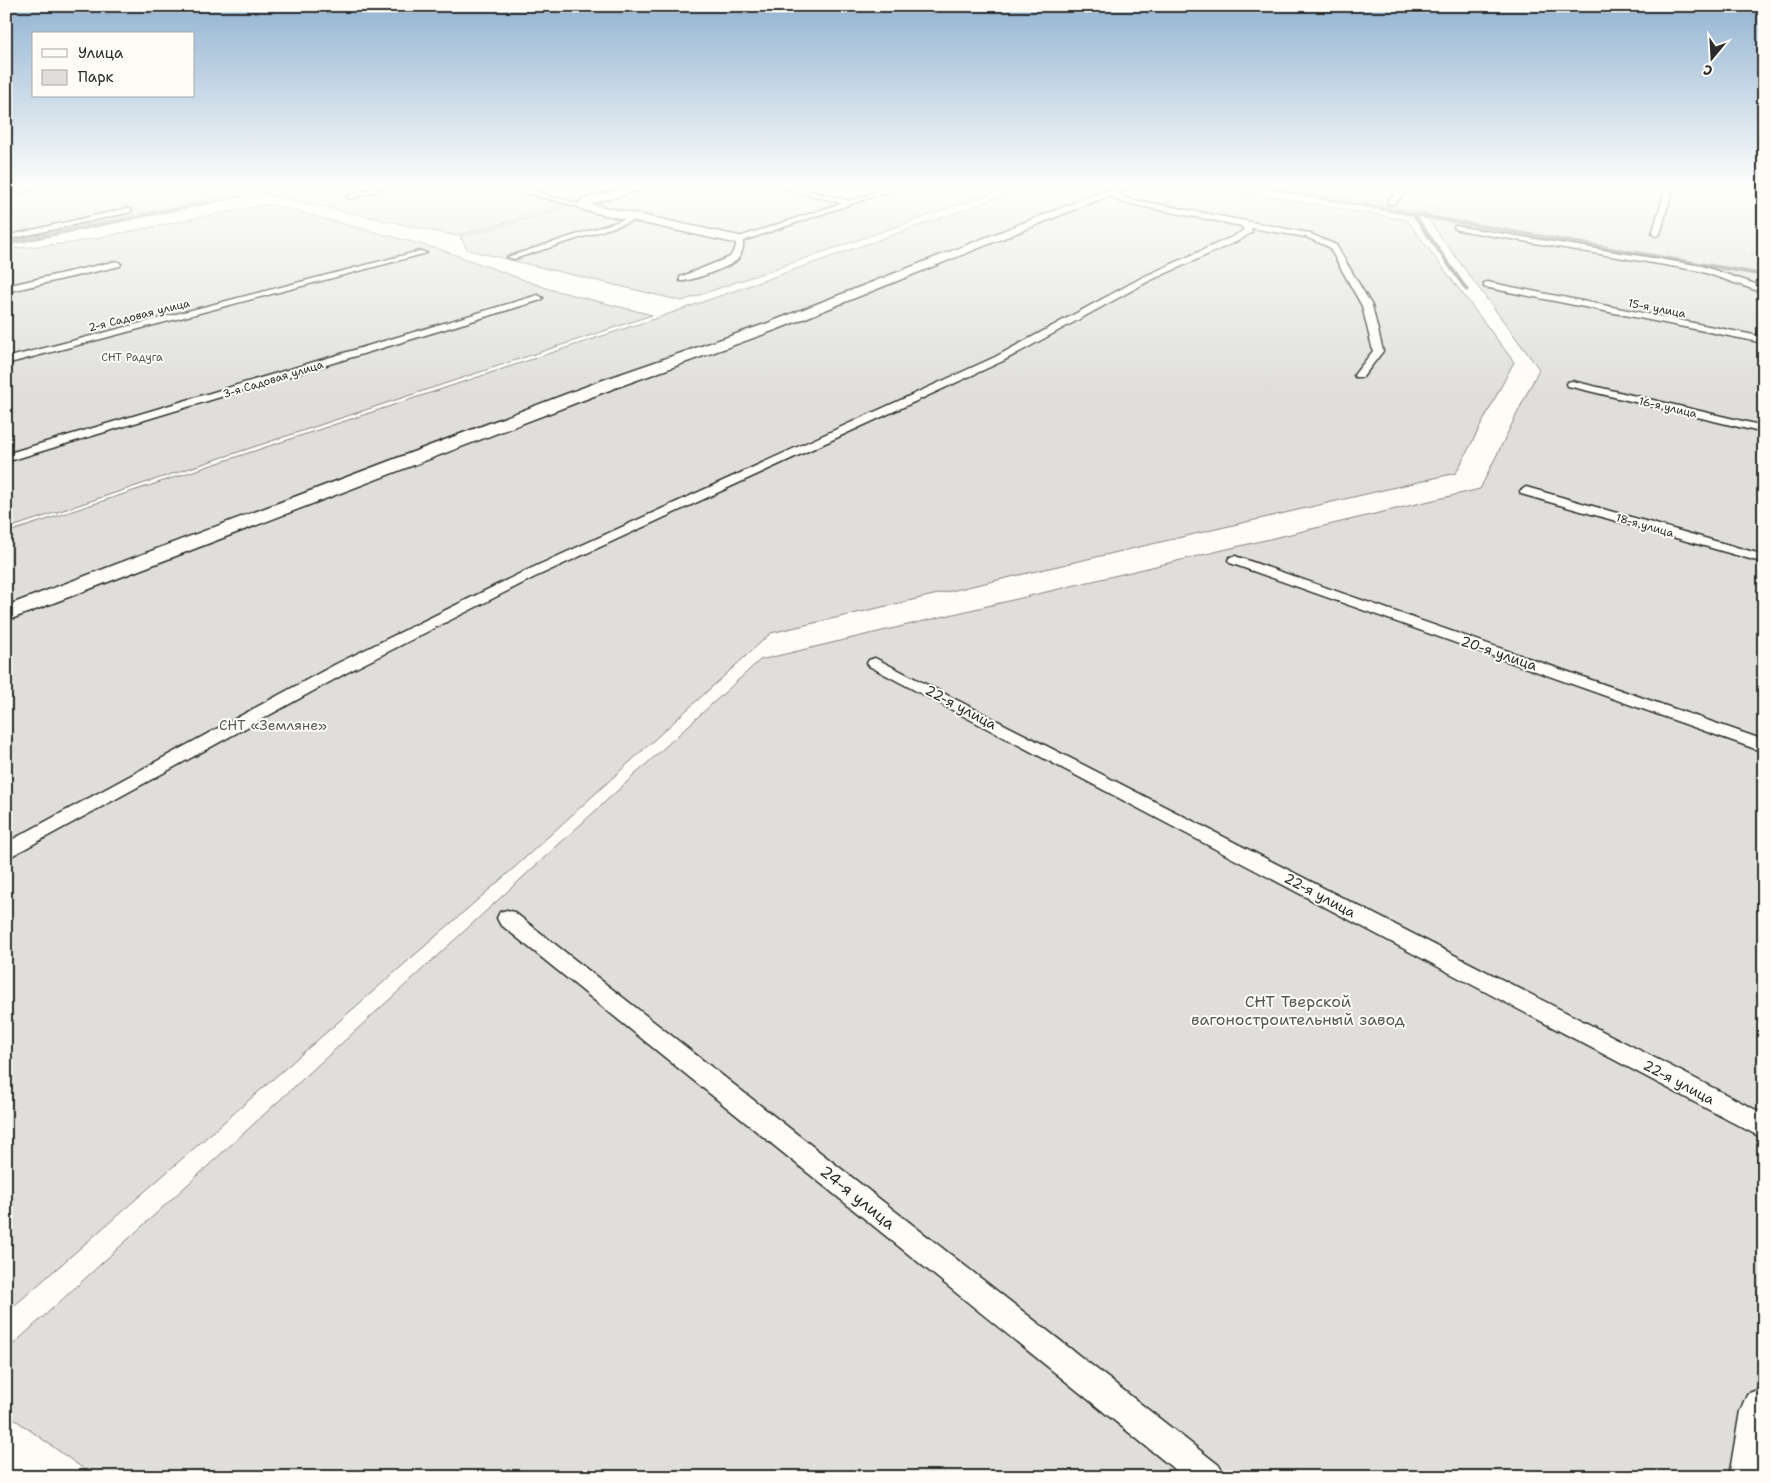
<svg xmlns="http://www.w3.org/2000/svg" width="1770" height="1483" font-family="'Shantell Sans',sans-serif">
<style>
.green{fill:#dfdeda;stroke:#858482}
.lines{fill:none;stroke-linecap:round;stroke-linejoin:round}
.stream{fill:#7e7d7b;fill-rule:evenodd}
.lane-casing{stroke:#2b2b2b;stroke-width:3}
.street-casing{stroke:#2b2b2b;stroke-width:3}
.path{stroke:#2b2b2b;stroke-width:1;stroke-dasharray:0.5 2;stroke-linecap:butt}
.lane{fill:#fdfcf7;fill-rule:evenodd}
.street{fill:#fdfcf7;fill-rule:evenodd}
.labels{text-anchor:middle;stroke-width:4;stroke-linejoin:round;paint-order:stroke}
.far-street-label{font-size:11px;fill:#2b2b2b;stroke:#fdfcf7}
.far-park-label{font-size:11px;fill:#585857;stroke:#fdfcf7}
.street-label{font-size:14px;fill:#2b2b2b;stroke:#fdfcf7}
.park-label{font-size:14px;fill:#585857;stroke:#fdfcf7}
.near-park-label{font-size:16px;fill:#585857;stroke:#fdfcf7}
.near-street-label{font-size:16px;fill:#2b2b2b;stroke:#fdfcf7}
</style>
<rect width="100%" height="100%" fill="#fdfcf7"/>
<filter id="ink" filterUnits="userSpaceOnUse"><feTurbulence type="fractalNoise" baseFrequency=".02" numOctaves="2"/><feDisplacementMap in="SourceGraphic" scale="10" xChannelSelector="R" yChannelSelector="G"/><feConvolveMatrix kernelMatrix="1 2 1 2 8 2 1 2 1" color-interpolation-filters="sRGB"/></filter>
<g filter="url(#ink)">
<g class="green">
<path d="M6,188H228L246,192L6,242Z"/>
<path d="M238,188H631L456,236Z"/>
<path d="M642,188H1007L682,301L468,250L460,237Z"/>
<path d="M1026,188H1219L1407,220L1514,362L1456,473L771,633L515,867L6,1313V533L660,317Z"/>
<path d="M1277,188H1764V1477H95L6,1413V1351L760,660L1480,489L1539,369L1423,213Z"/>
<path d="M268,204L439,249L549,289L652,315L6,529V249L71,243Z"/>
</g>
<g class="lines">
<g class="stream">
<path d="M1258,188H1270L1764,273V277L1418,217L1469,290L1466,292L1412,216Z"/>
<path d="M240,195L242,197L6,246V242Z"/>
</g>
<defs>
<g id="lane">
<path d="M22,188H36L6,196V192Z"/>
<path d="M373,188H385L350,199L346,197Z"/>
<path d="M508,188H521L587,206L583,208Z"/>
<path d="M782,188H796L850,201L887,188H898L743,241C744,248 741,255 737,260C730,267 689,282 680,281V277L730,257L736,247V238L842,203Z"/>
<path d="M1402,188H1410L1394,204H1388V200Z"/>
<path d="M1666,188H1673L1660,234L1656,236L1652,234Z"/>
<path d="M1110,192H1116L1125,198L1308,233L1336,245L1372,306L1383,351L1363,377H1355L1354,375L1373,351L1362,306L1329,247L1306,237L1251,228L1252,232L1240,240L1149,281L1003,361L533,578L348,672L6,859V843L336,664L523,572L995,357L1143,277L1234,236L1244,230L1241,226L1120,202L1110,196Z"/>
<path d="M128,208L132,210L131,212L6,240V236Z"/>
<path d="M635,216L642,218L514,259L507,257Z"/>
<path d="M1455,226L1702,266L1764,287V293L1700,271L1458,230L1454,228Z"/>
<path d="M420,251L427,253L6,364V358Z"/>
<path d="M117,261L121,264L120,266L6,292V286Z"/>
<path d="M1487,282L1764,337V343L1484,287V283Z"/>
<path d="M538,295L543,298L541,300L6,462V454Z"/>
<path d="M1572,381L1764,426V433L1568,386L1567,384L1568,382Z"/>
<path d="M1526,487L1764,555V563L1521,494L1520,491Z"/>
<path d="M1235,556L1764,740V752L1230,563L1228,560L1230,557Z"/>
<path d="M875,658L1764,1114V1139L869,666L867,663L869,660Z"/>
<path d="M507,910L514,912L1220,1466L1225,1477H1184L500,924L497,918L500,912Z"/>
</g>
<g id="street">
<path d="M622,188H641L640,190L590,204L739,236L745,240L739,244L583,210L577,206L581,200Z"/>
<path d="M1112,188H1128L778,329L615,388L6,621V606L603,380L768,323Z"/>
<path d="M1764,1387V1477H1729L1740,1411L1747,1394Z"/>
</g>
</defs>
<use href="#lane" class="lane-casing"/>
<use href="#street" class="street-casing"/>
<g class="path">
<path d="M1421,206L1442,210"/>
<path d="M1743,256L1764,251"/>
</g>
<use href="#lane" class="lane"/>
<use href="#street" class="street"/>
</g>
</g>
<linearGradient id="sky" x2="0" y2="1"><stop stop-color="#93b4d2"/><stop offset="0.47" stop-color="#fefefb"/><stop offset="1" stop-color="#fefefb" stop-opacity="0"/></linearGradient>
<rect width="1770" height="396" fill="url(#sky)"/>
<g class="labels">
<g class="far-street-label">
<text transform="translate(1657 308) rotate(11)" y="4">15-я улица</text>
<text transform="translate(139 315) rotate(-14)" y="4">2-я Садовая улица</text>
<text transform="translate(273 379) rotate(-17)" y="4">3-я Садовая улица</text>
<text transform="translate(1668 407) rotate(13)" y="4">16-я улица</text>
<text transform="translate(1645 525) rotate(16)" y="4">18-я улица</text>
</g>
<g class="far-park-label">
<text x="132" y="361">СНТ Радуга</text>
</g>
<g class="street-label">
<text transform="translate(1499 653) rotate(19)" y="5">20-я улица</text>
<text transform="translate(961 707) rotate(28)" y="5">22-я улица</text>
<text transform="translate(1320 895) rotate(28)" y="5">22-я улица</text>
<text transform="translate(1679 1082) rotate(28)" y="5">22-я улица</text>
</g>
<g class="park-label">
<text x="273" y="730">СНТ «Земляне»</text>
</g>
<g class="near-park-label">
<text x="1298" y="1007">СНТ Тверской<tspan x="1298" dy="18">вагоностроительный завод</tspan></text>
</g>
<g class="near-street-label">
<text transform="translate(858 1197) rotate(39)" y="6">24-я улица</text>
</g>
</g>
<rect width="1770" height="1483" fill="none" stroke="#fdfcf7" stroke-width="25"/>
<rect x="12" y="12" width="1745" height="1458" fill="none" stroke="#2b2b2b" stroke-width="2" filter="url(#ink)"/>
<rect x="32" y="32" width="162" height="65" fill="#fdfcf7" stroke="#a9a8a5"/>
<rect x="42" y="49" width="25" height="8" fill="#fdfcf7" stroke="#a9a8a5"/>
<text x="78" y="58" font-size="15" fill="#2b2b2b">Улица</text>
<rect x="42" y="70" width="25" height="15" fill="#dfdeda" stroke="#a9a8a5"/>
<text x="78" y="82" font-size="15" fill="#2b2b2b">Парк</text>
<g transform="translate(1712 58) rotate(198)" stroke="#fdfcf7" stroke-width="4" paint-order="stroke">
<path d="M0-4L9 19L0 12L-9 19Z" fill="#2b2b2b"/>
<text y="-8" font-size="14" font-weight="bold" text-anchor="middle" fill="#2b2b2b">С</text>
</g>
</svg>
